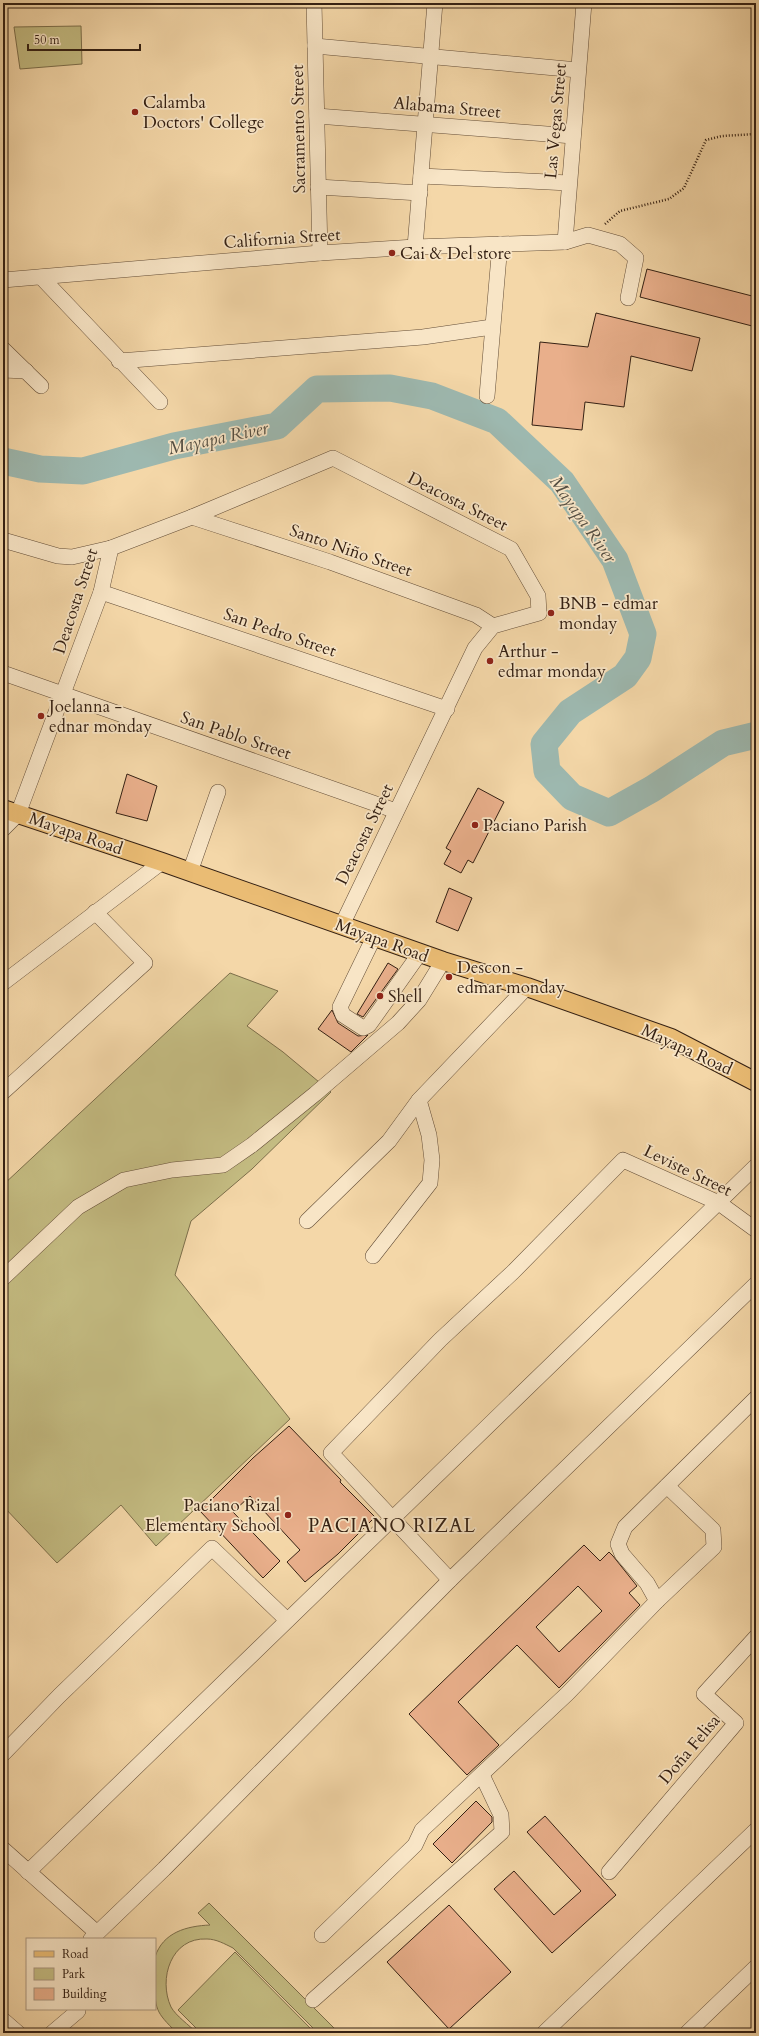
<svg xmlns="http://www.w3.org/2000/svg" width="759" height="2036" font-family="Cardo,serif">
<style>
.green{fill:#c4bc82;stroke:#7c6e4a}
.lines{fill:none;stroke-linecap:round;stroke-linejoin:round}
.river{stroke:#9db8af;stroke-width:27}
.building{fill:#e9af8b;stroke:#342013;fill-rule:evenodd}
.minor-casing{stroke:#644e38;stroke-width:16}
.major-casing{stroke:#342013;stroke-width:20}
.path{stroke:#342013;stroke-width:2.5;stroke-dasharray:1 2;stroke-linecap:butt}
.minor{stroke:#f8e5c6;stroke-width:15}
.major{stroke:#eabc74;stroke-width:18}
.poi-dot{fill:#8f2418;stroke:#f8e5c6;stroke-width:1.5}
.labels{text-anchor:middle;stroke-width:3.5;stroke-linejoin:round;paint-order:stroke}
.poi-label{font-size:17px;fill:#342013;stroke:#f8e5c6;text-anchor:start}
.street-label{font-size:17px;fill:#342013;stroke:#f8e5c6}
.water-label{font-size:18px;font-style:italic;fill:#544e42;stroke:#f8e5c6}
.quarter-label{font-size:19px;letter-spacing:1px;fill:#342013;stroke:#f8e5c6}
</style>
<rect width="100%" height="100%" fill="#f4d7a8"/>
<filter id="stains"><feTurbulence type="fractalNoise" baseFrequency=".005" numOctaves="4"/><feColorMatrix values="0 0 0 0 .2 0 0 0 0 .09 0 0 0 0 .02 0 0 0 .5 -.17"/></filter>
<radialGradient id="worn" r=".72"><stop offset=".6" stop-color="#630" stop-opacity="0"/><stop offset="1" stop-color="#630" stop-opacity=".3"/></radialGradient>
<g class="green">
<path d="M81,26L82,64L20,69L14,27Z"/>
<path d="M230,973L278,991L247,1026L283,1052L331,1092L252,1169L191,1221L175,1275L290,1419L156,1546L121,1505L57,1563L3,1506V1185Z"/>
<path d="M209,1903L339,2033H318L233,1948C225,1944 216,1939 207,1939C171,1937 158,1979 171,2007C176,2016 189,2025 197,2033H177C155,2011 155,2010 155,1979C155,1972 153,1963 155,1957C163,1932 187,1926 210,1925L198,1913Z"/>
<path d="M235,1952L315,2033H201L178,2010Z"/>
</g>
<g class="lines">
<path class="river" d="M3,461L40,469L83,471L174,446L277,426L317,389L390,388L432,396L497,421L562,482L615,560L643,634L638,658L625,676L570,712L544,744L547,771L572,797L609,813L652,789L723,743L756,735"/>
</g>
<g class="building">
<path d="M647,269L756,297V327L640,297Z"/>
<path d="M596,313L700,338L692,371L631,356L624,407L585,402L582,430L532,425L540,342L588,347Z"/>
<path d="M127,774L157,786L147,821L116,813Z"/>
<path d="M478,788L504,802L473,863L468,860L461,873L444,864L451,851L446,848Z"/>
<path d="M449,888L472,898L458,931L436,922Z"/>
<path d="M388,963L398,969L363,1017L357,1014Z"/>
<path d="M332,1010L338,1023L358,1036L368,1035L351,1052L318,1029Z"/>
<path d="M289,1426L341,1480L340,1482L375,1517L338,1554L305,1582L287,1562L300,1550L250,1496L233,1512L280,1561L263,1578L200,1511L253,1458Z"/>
<path d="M584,1545L600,1561L609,1552L613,1556L637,1586L629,1593L640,1605L559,1688L517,1645L458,1702L499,1745L467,1775L409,1714ZM578,1586L602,1611L559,1652L536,1627Z"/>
<path d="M476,1801L492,1817V1822L452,1863L433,1844Z"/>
<path d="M545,1816L616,1895L552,1953L494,1889L514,1871L554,1915L581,1891L527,1832Z"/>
<path d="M449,1905L511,1972L449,2029L387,1962Z"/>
</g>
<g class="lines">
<defs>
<g id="minor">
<path d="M314,3L320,253"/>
<path d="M315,46L578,70"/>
<path d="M317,116L573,136"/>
<path d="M421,176L569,183"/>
<path d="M318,187L420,193"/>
<path d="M565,242L584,3"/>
<path d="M415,247L435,3"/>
<path d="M41,277L160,402"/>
<path d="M3,280L320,253L415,247L565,242L588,235L620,244L636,258L628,298"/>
<path d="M3,349L41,386"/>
<path d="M119,361L423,337L492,327"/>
<path d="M3,370L26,371"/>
<path d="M487,396L500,244"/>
<path d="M192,517L330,562L476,615L493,626"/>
<path d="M3,540L58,556L72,557L111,548"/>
<path d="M101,592L447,709"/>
<path d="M3,673L396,811"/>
<path d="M3,829L18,814L101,592L111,548L192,517L333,458L511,549L538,596L539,613L493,626L475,648L342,925"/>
<path d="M190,872L218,792"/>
<path d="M374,937L340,1007L343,1015L363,1028L369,1025L420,953"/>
<path d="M3,983L162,862"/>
<path d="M3,1092L145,963L95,912"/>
<path d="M307,1221L389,1141L419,1100L527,987"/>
<path d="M373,1256L430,1183L432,1160L429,1135L419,1100"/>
<path d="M3,1278L78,1207L124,1180L172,1170L223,1165L252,1145L315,1094L398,1023L419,1000L443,961"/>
<path d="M450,1580L331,1453L440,1340L513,1272L623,1160L719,1203L756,1230"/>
<path d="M657,1601L647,1583L622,1554L618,1544L625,1527L756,1398"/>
<path d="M3,1754L59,1696L212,1548L287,1620"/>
<path d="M3,1849L96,1932"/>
<path d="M28,1872L756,1166"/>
<path d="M609,1872L736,1723L704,1694L756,1637"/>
<path d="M322,1935L415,1845L422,1830L567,1694L657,1601L714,1547L713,1530L667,1486"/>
<path d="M91,1939L164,1869L450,1580L756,1284"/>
<path d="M313,2000L502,1832L501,1815L482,1775"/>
<path d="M3,2020L18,2033"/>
<path d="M52,2033L78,2011V2009"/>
<path d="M544,2033L756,1830"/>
<path d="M687,2033L756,1967"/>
</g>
<path id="major" d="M3,809L162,862L443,961L527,987L671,1038L756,1082"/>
</defs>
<use href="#minor" class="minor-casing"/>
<use href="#major" class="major-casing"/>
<path class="path" d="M605,224L620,211L669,199L684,188L706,140L722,136L756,134"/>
<use href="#minor" class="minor"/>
<use href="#major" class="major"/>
</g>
<g class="poi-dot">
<circle cx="135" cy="112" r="4"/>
<circle cx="392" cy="253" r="4"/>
<circle cx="551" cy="613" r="4"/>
<circle cx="490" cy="661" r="4"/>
<circle cx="41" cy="716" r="4"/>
<circle cx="475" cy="825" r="4"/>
<circle cx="449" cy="977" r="4"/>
<circle cx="380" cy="996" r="4"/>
<circle cx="288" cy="1515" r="4"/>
</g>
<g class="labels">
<g class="poi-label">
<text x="143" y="108">Calamba<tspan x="143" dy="20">Doctors' College</tspan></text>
<text x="400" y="259">Cai &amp; Del store</text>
<text x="559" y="609">BNB - edmar<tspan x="559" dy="20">monday</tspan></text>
<text x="498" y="657">Arthur -<tspan x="498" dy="20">edmar monday</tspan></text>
<text x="49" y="712">Joelanna -<tspan x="49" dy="20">ednar monday</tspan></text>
<text x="483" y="831">Paciano Parish</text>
<text x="457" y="973">Descon -<tspan x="457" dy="20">edmar monday</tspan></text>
<text x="388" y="1002">Shell</text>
<text x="280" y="1511" text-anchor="end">Paciano Rizal<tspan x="280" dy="20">Elementary School</tspan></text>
</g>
<g class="street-label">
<text transform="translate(447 107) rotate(5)" y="6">Alabama Street</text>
<text transform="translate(555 121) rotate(-85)" y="6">Las Vegas Street</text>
<text transform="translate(298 129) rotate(-91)" y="6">Sacramento Street</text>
<text transform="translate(282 238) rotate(-4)" y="6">California Street</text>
<text transform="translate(458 501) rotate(27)" y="6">Deacosta Street</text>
<text transform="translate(351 550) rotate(19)" y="6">Santo Niño Street</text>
<text transform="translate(75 601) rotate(-72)" y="6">Deacosta Street</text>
<text transform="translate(280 632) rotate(19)" y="6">San Pedro Street</text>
<text transform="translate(236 735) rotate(19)" y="6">San Pablo Street</text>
<text transform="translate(76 833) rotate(19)" y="6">Mayapa Road</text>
<text transform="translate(364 834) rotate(-64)" y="6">Deacosta Street</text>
<text transform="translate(382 940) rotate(20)" y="6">Mayapa Road</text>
<text transform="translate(687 1049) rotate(25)" y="6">Mayapa Road</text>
<text transform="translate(688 1170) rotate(26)" y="6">Leviste Street</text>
<text transform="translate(689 1749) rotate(-50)" y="6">Doña Felisa</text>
</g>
<g class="water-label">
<text transform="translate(218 438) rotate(-12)" y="6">Mayapa River</text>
<text transform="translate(583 519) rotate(55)" y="6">Mayapa River</text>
</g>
<g class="quarter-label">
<text x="392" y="1532">PACIANO RIZAL</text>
</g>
</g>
<rect width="759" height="2036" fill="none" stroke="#f4d7a8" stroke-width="16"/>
<rect x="4" y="4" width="751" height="2028" fill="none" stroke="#342013" stroke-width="2"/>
<rect x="8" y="8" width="743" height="2020" fill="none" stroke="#342013"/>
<rect x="26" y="1938" width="130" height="72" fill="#f8e5c6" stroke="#aa967e"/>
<rect x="34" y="1951" width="20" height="6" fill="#eabc74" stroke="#aa967e"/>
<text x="62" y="1958" font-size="12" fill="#342013">Road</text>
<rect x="34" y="1968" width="20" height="12" fill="#c4bc82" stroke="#aa967e"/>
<text x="62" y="1978" font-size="12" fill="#342013">Park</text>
<rect x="34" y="1988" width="20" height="12" fill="#e9af8b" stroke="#aa967e"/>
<text x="62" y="1998" font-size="12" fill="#342013">Building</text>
<path d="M28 44v6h112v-6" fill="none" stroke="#342013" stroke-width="2"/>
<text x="34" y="44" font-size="12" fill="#342013" stroke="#f8e5c6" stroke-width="3" paint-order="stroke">50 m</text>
<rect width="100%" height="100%" filter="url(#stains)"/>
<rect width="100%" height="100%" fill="url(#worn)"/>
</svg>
